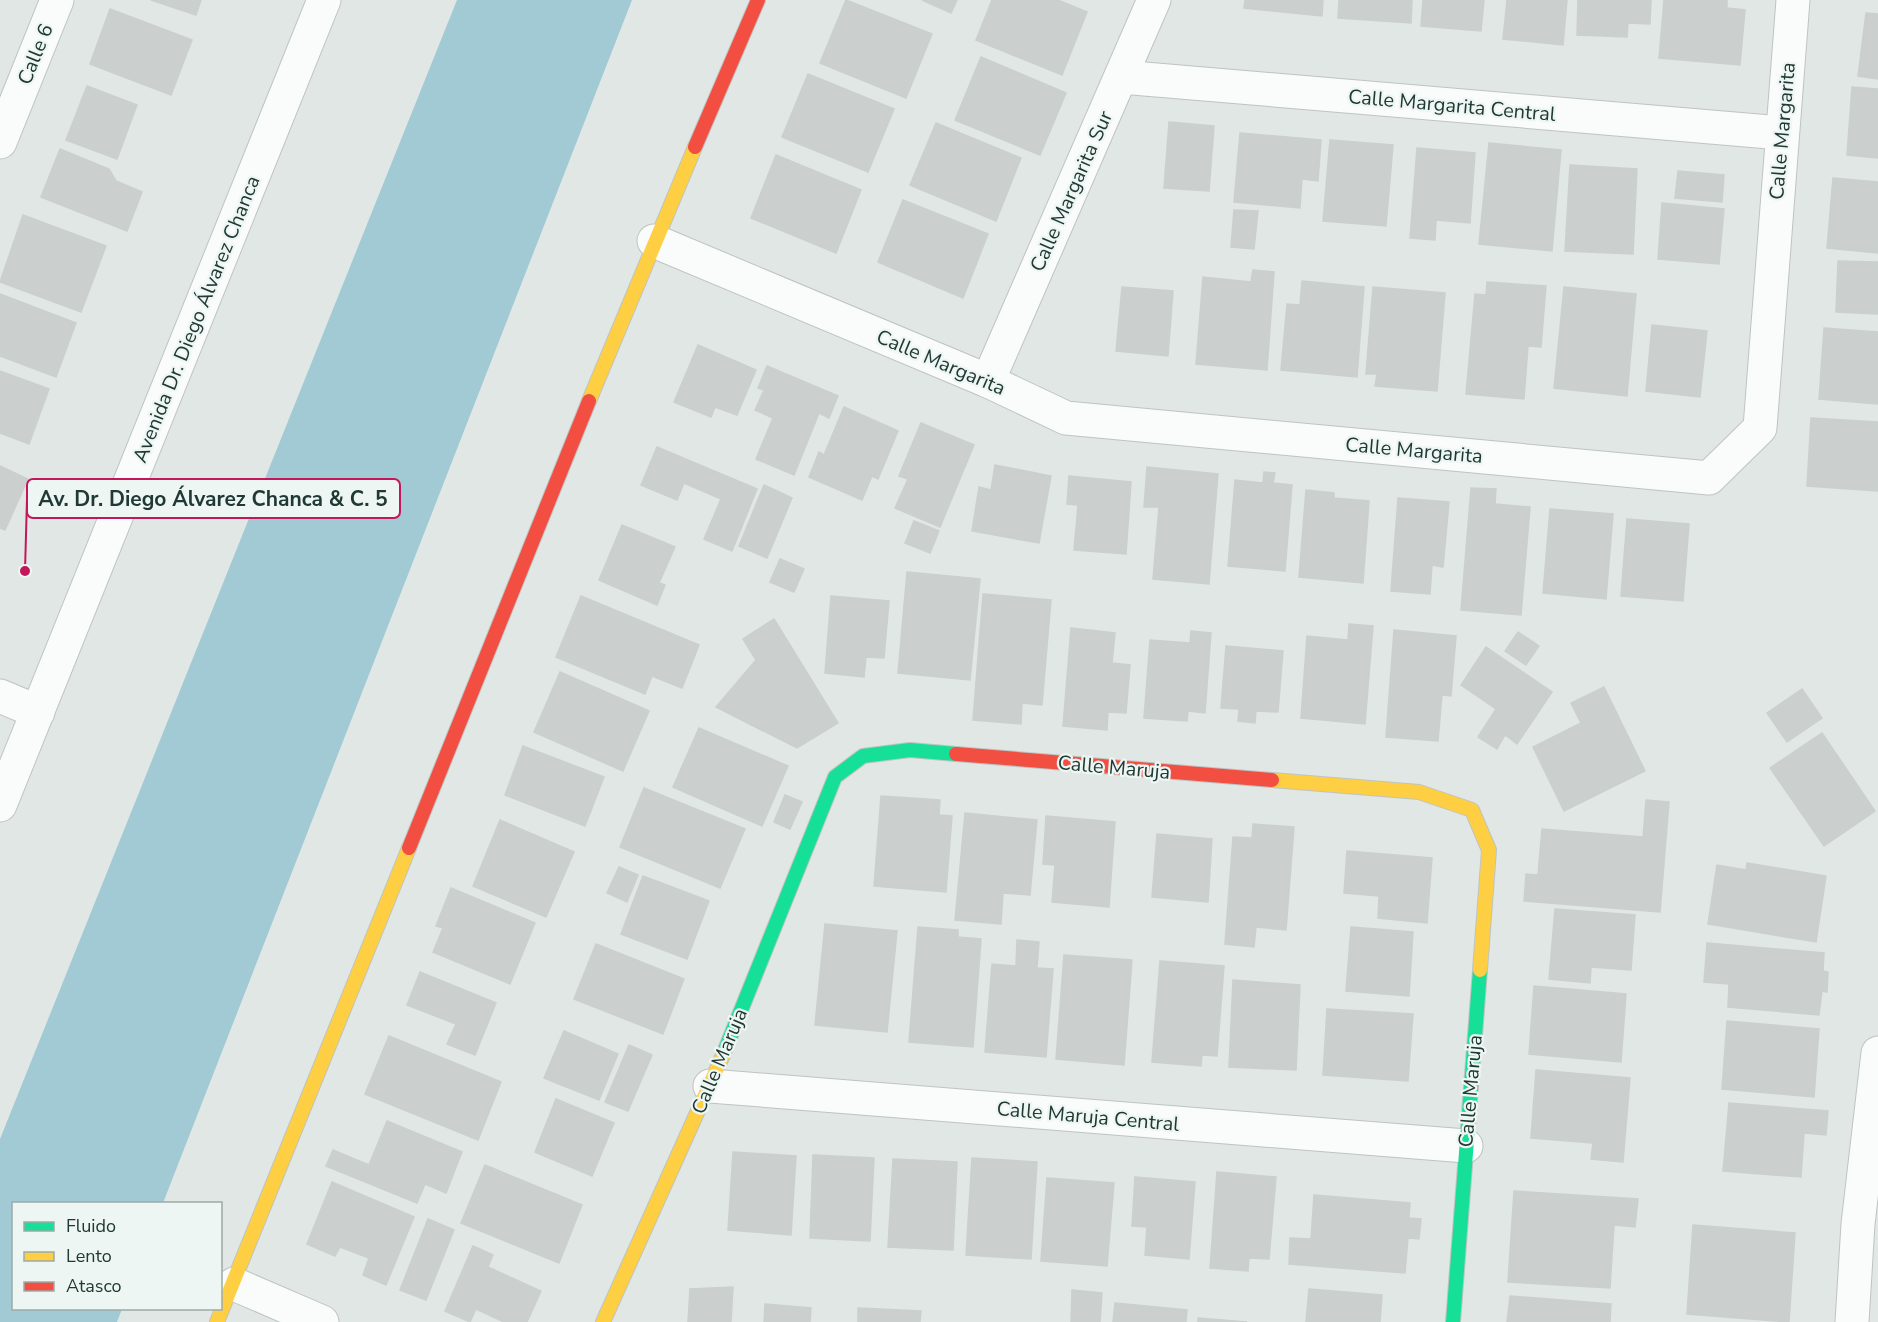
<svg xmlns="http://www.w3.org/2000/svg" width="1878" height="1322" font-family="'Nunito Sans',sans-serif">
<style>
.water{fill:#a1cad5}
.building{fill:#cbd0cf;stroke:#cad0cd;stroke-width:1.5}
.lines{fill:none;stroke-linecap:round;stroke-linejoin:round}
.street-casing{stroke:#bec4c1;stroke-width:35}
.fast-casing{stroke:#bdc4c2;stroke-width:16}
.slow-casing{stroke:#bdc4c2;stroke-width:16}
.jam-casing{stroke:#bdc4c2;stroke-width:16}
.street{stroke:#fafbfb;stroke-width:33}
.fast{stroke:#16e098;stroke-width:14}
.slow{stroke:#ffcf43;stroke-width:14}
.jam{stroke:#f24e42;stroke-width:14}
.labels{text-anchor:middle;stroke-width:4.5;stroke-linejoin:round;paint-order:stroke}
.street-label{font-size:20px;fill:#203934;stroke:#eef6f3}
.leader{fill:none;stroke:#c2185b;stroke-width:2}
.callout-dot{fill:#c2185b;stroke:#eef6f3;stroke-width:2}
.callout{fill:#eef6f3;stroke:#c2185b;stroke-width:2}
.callout-label{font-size:21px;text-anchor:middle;font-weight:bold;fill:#203934}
</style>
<rect width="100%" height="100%" fill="#e1e7e4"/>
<path class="water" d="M457,0H632L163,1203L14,1204V1308L122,1309L117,1322H0V1139Z"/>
<g class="building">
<path d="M151,0H201L196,15Z"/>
<path d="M846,0L932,34L906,98L820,63Z"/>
<path d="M922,0H957L951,13Z"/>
<path d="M992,0H1058L1087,12L1062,75L976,40Z"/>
<path d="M1245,0H1323L1322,16L1244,8Z"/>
<path d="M1339,0H1412L1411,23L1338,18Z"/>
<path d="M1423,0H1484L1481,31L1421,26Z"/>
<path d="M1507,0H1567L1563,45L1503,39Z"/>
<path d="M1578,0H1651L1650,24L1628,23L1627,37L1577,35Z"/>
<path d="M1664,0H1727V8L1745,10L1740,65L1659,58Z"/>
<path d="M110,9L192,40L171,95L90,64Z"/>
<path d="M1866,13L1878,14V79L1858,76Z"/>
<path d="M981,57L1066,93L1040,155L955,120Z"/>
<path d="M808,74L894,109L868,172L782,137Z"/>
<path d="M87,86L137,105L117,159L66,140Z"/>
<path d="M1852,87L1878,89V158L1847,155Z"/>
<path d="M1169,122L1214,126L1209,191L1164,188Z"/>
<path d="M936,123L1021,158L996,221L910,185Z"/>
<path d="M1240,133L1321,140L1318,181L1302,179L1300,208L1234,202Z"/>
<path d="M1330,140L1393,145L1386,226L1323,221Z"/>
<path d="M1489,143L1561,150L1552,251L1479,244Z"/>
<path d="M1417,148L1475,153L1470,223L1436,220L1435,240L1410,238Z"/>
<path d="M60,149L109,169L116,181L142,192L127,231L41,197Z"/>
<path d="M776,155L861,190L836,253L751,218Z"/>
<path d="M1570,165L1637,169L1633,254L1565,251Z"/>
<path d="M1678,171L1724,175L1722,202L1675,198Z"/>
<path d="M1833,178L1878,182V253L1827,248Z"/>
<path d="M903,200L988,234L963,298L878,262Z"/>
<path d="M1662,203L1724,209L1719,264L1658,259Z"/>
<path d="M1234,210L1258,211L1254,249L1231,247Z"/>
<path d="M23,215L106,246L81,312L0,282Z"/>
<path d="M1838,261L1878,262V314L1836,312Z"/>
<path d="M1253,270L1274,272L1267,370L1196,364L1203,277L1251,282Z"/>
<path d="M1302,281L1364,287L1357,377L1281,370L1287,304L1300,305Z"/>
<path d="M1487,282L1546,286L1541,347L1528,346L1524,399L1466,394L1475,294L1486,295Z"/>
<path d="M1122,287L1173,291L1168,356L1116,351Z"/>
<path d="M1373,287L1445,293L1437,391L1375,386L1377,374H1366Z"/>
<path d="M1564,287L1636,294L1627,396L1554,388Z"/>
<path d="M0,294L76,323L56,377L0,356Z"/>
<path d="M1652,325L1707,331L1700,397L1646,391Z"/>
<path d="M1824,328L1878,332V404L1819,399Z"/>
<path d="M698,345L756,370L737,415L715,407L711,417L674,402Z"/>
<path d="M767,366L838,396L829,418L819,413L794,475L756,459L773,418L755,410L764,390L758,388Z"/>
<path d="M0,371L49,389L29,444L0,433Z"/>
<path d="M844,407L898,431L878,479L872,476L862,500L809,477L819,452L824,455Z"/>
<path d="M1811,418L1878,422V491L1807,486Z"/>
<path d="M921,423L974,445L940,527L895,508L908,479L899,476Z"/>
<path d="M657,447L757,489L732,551L704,539L721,499L684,483L677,500L641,485Z"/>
<path d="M995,465L1051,476L1039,543L972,531L979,487L991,490Z"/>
<path d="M0,466L28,479L5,530L0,528Z"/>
<path d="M1147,467L1218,474L1209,584L1153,579L1159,507H1144Z"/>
<path d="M1264,472L1275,473L1273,483L1292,485L1285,571L1228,566L1235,480L1263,483Z"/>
<path d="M1069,476L1131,482L1126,554L1074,550L1078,505L1067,504Z"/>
<path d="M764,485L792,498L767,558L739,546Z"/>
<path d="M1471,488L1496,489L1495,504L1530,507L1521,615L1461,610Z"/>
<path d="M1306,490L1334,493V498L1369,501L1363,583L1299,577Z"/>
<path d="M1398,498L1449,502L1443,567L1432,565L1430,594L1391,591Z"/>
<path d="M1550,509L1613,514L1606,599L1543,593Z"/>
<path d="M1627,519L1689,524L1683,601L1621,596Z"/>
<path d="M914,521L939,531L930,553L905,543Z"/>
<path d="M622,525L675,547L659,583L665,585L657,605L599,580Z"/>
<path d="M780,559L804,569L794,592L770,582Z"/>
<path d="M907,572L980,579L970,680L898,673Z"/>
<path d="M983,594L1051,600L1042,705L1022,703L1021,724L973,720Z"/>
<path d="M581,596L699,645L682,688L652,676L645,694L556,657Z"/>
<path d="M831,596L889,601L884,658L866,657L864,677L825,673Z"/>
<path d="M774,619L838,723L797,748L716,707L756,660L743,639Z"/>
<path d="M1349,624L1373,626L1365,724L1301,718L1307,636L1348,640Z"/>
<path d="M1071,628L1115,633L1112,663L1130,665L1126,713L1108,712L1107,730L1063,726Z"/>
<path d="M1394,630L1456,636L1451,696L1442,695L1438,741L1386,737Z"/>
<path d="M1191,631L1211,633L1205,713L1188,711L1187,721L1144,718L1150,640L1190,643Z"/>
<path d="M1518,632L1539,646L1526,665L1505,651Z"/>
<path d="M1226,646L1283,651L1278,712L1256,711L1255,723L1238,721L1239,709L1221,708Z"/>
<path d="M1486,647L1552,692L1517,744L1505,735L1497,749L1478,737L1496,709L1461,685Z"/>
<path d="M560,672L649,711L623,771L534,732Z"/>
<path d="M1604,687L1645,771L1564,811L1533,747L1581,723L1571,703Z"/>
<path d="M1802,689L1822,718L1787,742L1767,713Z"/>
<path d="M699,728L788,766L762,826L673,787Z"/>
<path d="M1822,733L1875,811L1824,846L1770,768Z"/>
<path d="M523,746L604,777L585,826L505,795Z"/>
<path d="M644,788L745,829L720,888L620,847Z"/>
<path d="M785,795L802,802L790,829L774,822Z"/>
<path d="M881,796L940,800L939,815L952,816L946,892L874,886Z"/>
<path d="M1646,800L1669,802L1660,912L1524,901L1526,874L1538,875L1542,829L1643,837Z"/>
<path d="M965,813L1037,820L1030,895L1003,893L1001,924L955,920Z"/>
<path d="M1046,816L1115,822L1109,907L1052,902L1055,865L1043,864Z"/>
<path d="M500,820L574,852L546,917L473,886Z"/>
<path d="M1253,824L1294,827L1286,930L1256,927L1254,947L1225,944L1233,837L1252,838Z"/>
<path d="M1157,834L1212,839L1208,902L1152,897Z"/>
<path d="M1347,851L1432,858L1427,923L1378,918L1379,896L1344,893Z"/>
<path d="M1747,863L1826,876L1816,942L1708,924L1717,865L1746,870Z"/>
<path d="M619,867L638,875L627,902L607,893Z"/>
<path d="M643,876L709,901L687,959L621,934Z"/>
<path d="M451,888L535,923L510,984L433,952L443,928L436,926Z"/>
<path d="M1555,909L1635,915L1631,970L1591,967L1590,983L1549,979Z"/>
<path d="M825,924L897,931L887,1032L815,1025Z"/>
<path d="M918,927L958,930V937L981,939L973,1047L909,1042Z"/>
<path d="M1351,927L1413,932L1409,996L1346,991Z"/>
<path d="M1017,940L1039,942L1037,968L1053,969L1046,1057L985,1052L992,964L1016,966Z"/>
<path d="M1707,943L1824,953L1823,971L1828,972L1827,992L1822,991L1819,1015L1728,1007L1729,984L1704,982Z"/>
<path d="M596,944L684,979L663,1034L574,999Z"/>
<path d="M1064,955L1132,960L1124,1065L1056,1059Z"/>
<path d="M1160,961L1224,966L1217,1056L1202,1055L1201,1066L1152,1062Z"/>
<path d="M420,972L496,1003L475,1055L447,1044L456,1024L407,1005Z"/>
<path d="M1233,980L1300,985L1296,1070L1229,1067Z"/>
<path d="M1534,986L1626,994L1621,1062L1529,1054Z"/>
<path d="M1327,1009L1413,1014L1408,1081L1323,1075Z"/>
<path d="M1727,1021L1819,1029L1814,1097L1722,1089Z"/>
<path d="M564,1031L618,1054L599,1100L544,1078Z"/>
<path d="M389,1036L501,1082L478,1140L365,1094Z"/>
<path d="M629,1045L652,1055L628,1111L605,1102Z"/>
<path d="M1536,1070L1630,1078L1623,1162L1591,1159L1593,1143L1531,1138Z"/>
<path d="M556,1099L614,1123L592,1176L535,1152Z"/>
<path d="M1729,1103L1828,1111L1826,1135L1804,1133L1801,1177L1723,1171Z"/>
<path d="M387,1121L462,1152L446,1193L425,1184L417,1203L326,1166L333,1150L369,1165Z"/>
<path d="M733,1152L796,1156L791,1235L728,1230Z"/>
<path d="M813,1155L874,1158L870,1241L810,1238Z"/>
<path d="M972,1158L1037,1162L1031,1259L966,1255Z"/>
<path d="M893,1159L957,1162L953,1250L888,1247Z"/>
<path d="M485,1165L582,1205L559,1263L461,1223Z"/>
<path d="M1217,1172L1276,1177L1269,1259L1249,1258L1248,1271L1210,1268Z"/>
<path d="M1135,1177L1195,1182L1189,1259L1145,1255L1147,1227L1132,1226Z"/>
<path d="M1047,1178L1114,1183L1107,1266L1041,1261Z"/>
<path d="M332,1182L414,1217L386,1285L363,1275L369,1258L340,1247L335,1256L307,1244Z"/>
<path d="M1514,1191L1638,1199L1635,1227L1614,1225L1610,1288L1508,1282Z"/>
<path d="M1314,1195L1410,1203L1409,1218L1421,1219L1419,1239L1408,1238L1405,1273L1289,1264L1290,1238L1311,1239Z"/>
<path d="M428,1219L454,1230L426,1300L400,1290Z"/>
<path d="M1693,1225L1795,1233L1789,1322L1687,1314Z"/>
<path d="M473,1246L493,1255L488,1267L541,1291L527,1322H504L476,1309L470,1322L445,1311Z"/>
<path d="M733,1287L731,1322H688L690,1289Z"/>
<path d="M1309,1289L1382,1295L1380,1322H1306Z"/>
<path d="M1072,1290L1102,1293L1100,1322H1071Z"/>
<path d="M1510,1296L1611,1304L1610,1322H1507Z"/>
<path d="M1115,1303L1187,1310L1186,1322H1113Z"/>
<path d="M765,1304L811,1308L810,1322H764Z"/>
<path d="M858,1308L921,1311L920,1322H858Z"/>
<path d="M1198,1318L1247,1322H1198Z"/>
</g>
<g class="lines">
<defs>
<g id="street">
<path d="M1121,77L1782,133"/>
<path d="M0,142L57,0"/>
<path d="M654,241L988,381L1066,418L1709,478L1760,428L1793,0"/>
<path d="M988,381L1154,0"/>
<path d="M0,696L38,712"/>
<path d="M0,805L324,0"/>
<path d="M710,1086L1466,1146"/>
<path d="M234,1284L322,1322"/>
<path d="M1852,1322L1858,1224L1878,1053"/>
</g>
<g id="fast">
<path d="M723,1055L835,777L863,756L910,750L956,754"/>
<path d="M1453,1322L1480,970"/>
</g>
<g id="slow">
<path d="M589,401L695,147"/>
<path d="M1272,780L1419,792L1472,810L1489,850L1480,970"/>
<path d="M217,1322L409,848"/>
<path d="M603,1322L723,1055"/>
</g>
<g id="jam">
<path d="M695,147L758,0"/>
<path d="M956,754L1272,780"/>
<path d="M409,848L589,401"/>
</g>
</defs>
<use href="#street" class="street-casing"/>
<use href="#fast" class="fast-casing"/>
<use href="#slow" class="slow-casing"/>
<use href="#jam" class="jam-casing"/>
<use href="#street" class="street"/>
<use href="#fast" class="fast"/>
<use href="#slow" class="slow"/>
<use href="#jam" class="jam"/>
</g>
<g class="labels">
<g class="street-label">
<text transform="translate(35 54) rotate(-68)" y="7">Calle 6</text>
<text transform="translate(1452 105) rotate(5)" y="7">Calle Margarita Central</text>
<text transform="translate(1782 131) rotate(-85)" y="7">Calle Margarita</text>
<text transform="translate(1071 191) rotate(-66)" y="7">Calle Margarita Sur</text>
<text transform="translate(196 319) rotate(-68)" y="7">Avenida Dr. Diego Álvarez Chanca</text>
<text transform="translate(941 362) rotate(23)" y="7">Calle Margarita</text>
<text transform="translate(1414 450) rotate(5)" y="7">Calle Margarita</text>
<text transform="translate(1114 767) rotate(5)" y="7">Calle Maruja</text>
<text transform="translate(719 1061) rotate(-67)" y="7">Calle Maruja</text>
<text transform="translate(1470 1091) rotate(-85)" y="7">Calle Maruja</text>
<text transform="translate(1088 1116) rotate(5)" y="7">Calle Maruja Central</text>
</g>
</g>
<path class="leader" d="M25 571L27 499"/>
<circle class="callout-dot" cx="25" cy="571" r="6"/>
<rect class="callout" x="27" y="479" width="373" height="39" rx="6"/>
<g class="callout-label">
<text x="213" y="506">Av. Dr. Diego Álvarez Chanca &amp; C. 5</text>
</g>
<rect x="12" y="1202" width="210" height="108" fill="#eef6f3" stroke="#9caaa7" stroke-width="1.5"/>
<rect x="24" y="1222" width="30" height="9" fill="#16e098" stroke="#9caaa7" stroke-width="1.5"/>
<text x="66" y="1232" font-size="18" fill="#203934">Fluido</text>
<rect x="24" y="1252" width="30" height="9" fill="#ffcf43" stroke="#9caaa7" stroke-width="1.5"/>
<text x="66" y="1262" font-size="18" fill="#203934">Lento</text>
<rect x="24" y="1282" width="30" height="9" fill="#f24e42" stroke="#9caaa7" stroke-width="1.5"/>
<text x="66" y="1292" font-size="18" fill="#203934">Atasco</text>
</svg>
